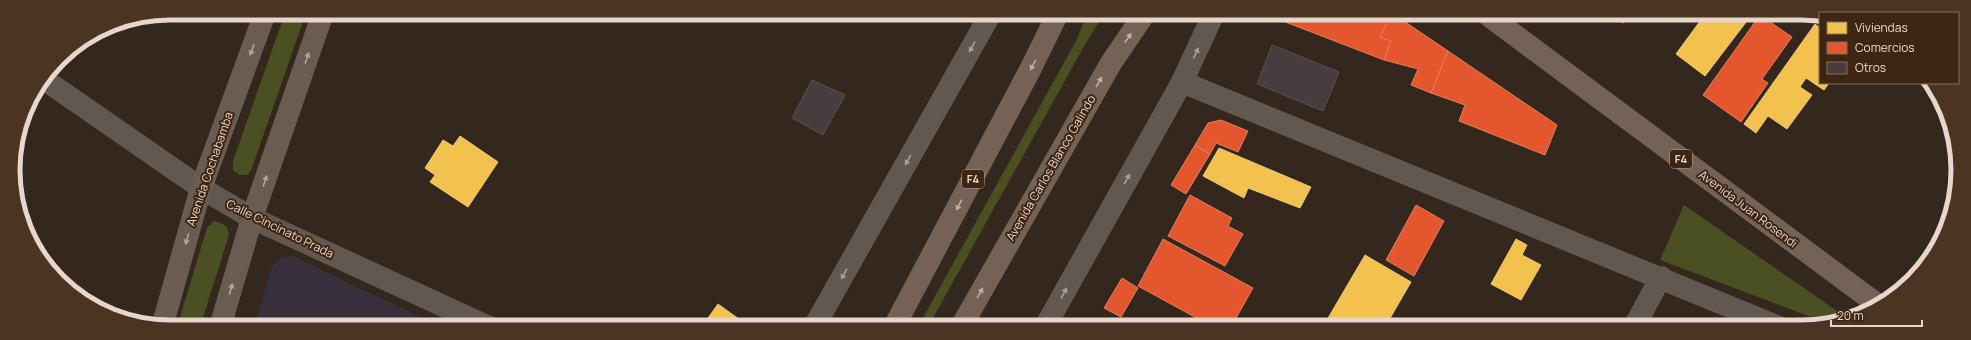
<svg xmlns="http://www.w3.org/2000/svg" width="1971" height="340" font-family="Manrope,sans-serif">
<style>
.education{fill:#372f3c}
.green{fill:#4a5022}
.homes{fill:#f2c14e;stroke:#eec774}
.shops{fill:#e4572e;stroke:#e57d5d}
.building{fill:#493c3f;stroke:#5b5051}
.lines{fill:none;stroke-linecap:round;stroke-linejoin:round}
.minor{stroke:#625850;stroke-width:22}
.major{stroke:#6a5c52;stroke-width:22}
.highway{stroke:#756256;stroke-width:22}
.oneway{fill:#beada2}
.oneway2{fill:#ab9d94}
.oneway3{fill:#b4a59b}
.labels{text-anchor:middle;stroke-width:4;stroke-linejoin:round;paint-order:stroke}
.shield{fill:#3e2613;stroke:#b4a194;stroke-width:1}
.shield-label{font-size:11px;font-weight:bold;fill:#e6d6cb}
.street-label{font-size:12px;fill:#e6d6cb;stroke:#3e2613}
.rim{fill:none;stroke:#e6d6cb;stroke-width:5}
</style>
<rect width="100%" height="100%" fill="#34271d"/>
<path class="education" d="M293,256L441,327H254L272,266L281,257Z"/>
<g class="green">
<path d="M285,13H306L252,168L248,175H240L233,170V161Z"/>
<path d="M1088,13H1105L1087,41L928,327H918L1076,41Z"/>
<path d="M1684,205L1840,313L1838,321L1827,323L1660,260Z"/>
<path d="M214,221L221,223L227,227L229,235L200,327H177L207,228Z"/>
</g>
<g class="homes">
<path d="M1706,13H1753L1705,76L1676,54Z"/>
<path d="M1815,24L1820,28V83H1829L1824,90L1806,78L1800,87L1812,95L1787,129L1768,116L1756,133L1744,124Z"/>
<path d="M460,136L498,162L468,207L430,182L435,175L425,168L443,140L453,146Z"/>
<path d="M1219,148L1311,187L1300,208L1248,188L1244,198L1203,176Z"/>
<path d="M1516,239L1527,245L1522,255L1541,265L1521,300L1491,284Z"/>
<path d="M1365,255L1411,282L1385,327H1327L1324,325Z"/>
<path d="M718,304L750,327H707L710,323L706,321Z"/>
<path d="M1662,320L1674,327H1658Z"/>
<path d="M1716,321L1726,327H1713Z"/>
</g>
<g class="shops">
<path d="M1278,13H1392L1380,37L1391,41L1384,60L1275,18Z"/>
<path d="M1392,13L1448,51L1431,93L1411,85L1418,69L1384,60L1391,41L1380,37Z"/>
<path d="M1607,13H1629L1623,23Z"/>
<path d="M1760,15L1792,37L1762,79L1768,83L1741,122L1703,95Z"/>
<path d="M1448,51L1557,125L1545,155L1459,121L1465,105L1431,93Z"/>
<path d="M1221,120L1248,131L1238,152L1216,143L1210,154L1195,145L1208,123Z"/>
<path d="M1195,145L1210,154L1186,194L1171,185Z"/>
<path d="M1190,195L1232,218L1228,226L1243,234L1225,266L1168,236Z"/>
<path d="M1416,205L1444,221L1414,276L1386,260Z"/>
<path d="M1163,239L1253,288L1231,327H1213L1138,286Z"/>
<path d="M1122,278L1138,288L1121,317L1104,308Z"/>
</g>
<g class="building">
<path d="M1272,45L1339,72L1323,111L1257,84Z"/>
<path d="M812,80L845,95L823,135L792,118Z"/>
</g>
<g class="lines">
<g class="minor">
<path d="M45,80L201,188L252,218L489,327"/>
<path d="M1182,82L1779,327"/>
<path d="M814,327L991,13"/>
<path d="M1045,327L1182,82L1214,13"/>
<path d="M1634,327L1661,277"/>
</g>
<g class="major">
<path d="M162,327L201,188L265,13"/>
<path d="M220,327L252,218L323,13"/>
</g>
<g class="highway">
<path d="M1485,13L1877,304"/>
<path d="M894,327L1031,68L1058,13"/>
<path d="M961,327L1111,63L1145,13"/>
</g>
</g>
<defs><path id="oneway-solid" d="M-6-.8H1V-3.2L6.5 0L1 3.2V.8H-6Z"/></defs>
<g class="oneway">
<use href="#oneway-solid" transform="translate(1128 38) rotate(-55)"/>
<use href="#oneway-solid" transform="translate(1033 65) rotate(118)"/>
<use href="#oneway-solid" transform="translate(1099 82) rotate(-60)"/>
<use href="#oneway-solid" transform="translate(959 205) rotate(118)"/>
<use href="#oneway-solid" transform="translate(980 293) rotate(-60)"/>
</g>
<g class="oneway2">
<use href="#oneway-solid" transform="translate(972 47) rotate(119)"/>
<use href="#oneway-solid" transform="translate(1196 53) rotate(-64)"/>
<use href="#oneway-solid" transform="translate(908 160) rotate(119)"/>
<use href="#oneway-solid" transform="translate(1127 179) rotate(-61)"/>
<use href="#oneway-solid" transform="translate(844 274) rotate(119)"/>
<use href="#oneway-solid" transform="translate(1064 293) rotate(-61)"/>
</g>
<g class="oneway3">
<use href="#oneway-solid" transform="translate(252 50) rotate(110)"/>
<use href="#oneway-solid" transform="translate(307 58) rotate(-71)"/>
<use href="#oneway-solid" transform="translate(265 181) rotate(-71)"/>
<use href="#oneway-solid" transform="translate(187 239) rotate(106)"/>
<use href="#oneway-solid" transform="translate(231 289) rotate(-74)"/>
</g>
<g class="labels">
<g class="shield">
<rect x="1670" y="150" width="22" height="18" rx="3"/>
<rect x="962" y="170" width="22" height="18" rx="3"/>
</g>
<g class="shield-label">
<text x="1681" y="163">F4</text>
<text x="973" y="183">F4</text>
</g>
<g class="street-label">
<text transform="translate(1051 168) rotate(-60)" y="4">Avenida Carlos Blanco Galindo</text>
<text transform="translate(210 169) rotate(-71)" y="4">Avenida Cochabamba</text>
<text transform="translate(1748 209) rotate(37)" y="4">Avenida Juan Rosendi</text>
<text transform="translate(280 229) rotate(26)" y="4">Calle Cincinato Prada</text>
</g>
</g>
<path d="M0 0H1971V340H0ZM170 20H1801A150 150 0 0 1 1951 170V170A150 150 0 0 1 1801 320H170A150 150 0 0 1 20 170V170A150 150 0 0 1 170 20Z" fill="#4b3422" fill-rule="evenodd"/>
<path class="rim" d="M170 20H1801A150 150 0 0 1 1951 170V170A150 150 0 0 1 1801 320H170A150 150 0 0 1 20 170V170A150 150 0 0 1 170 20Z"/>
<rect x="1819" y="12" width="140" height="72" fill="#3e2613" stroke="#816c5d"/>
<rect x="1827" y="22" width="20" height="12" fill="#f2c14e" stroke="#816c5d"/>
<text x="1855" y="32" font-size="12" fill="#e6d6cb">Viviendas</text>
<rect x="1827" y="42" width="20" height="12" fill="#e4572e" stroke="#816c5d"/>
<text x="1855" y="52" font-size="12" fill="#e6d6cb">Comercios</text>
<rect x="1827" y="62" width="20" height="12" fill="#493c3f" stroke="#816c5d"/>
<text x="1855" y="72" font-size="12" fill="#e6d6cb">Otros</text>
<path d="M1831 320v6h91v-6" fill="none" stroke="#e6d6cb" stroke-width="2"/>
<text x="1837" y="320" font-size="12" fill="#e6d6cb" stroke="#3e2613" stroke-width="3" paint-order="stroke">20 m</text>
</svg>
